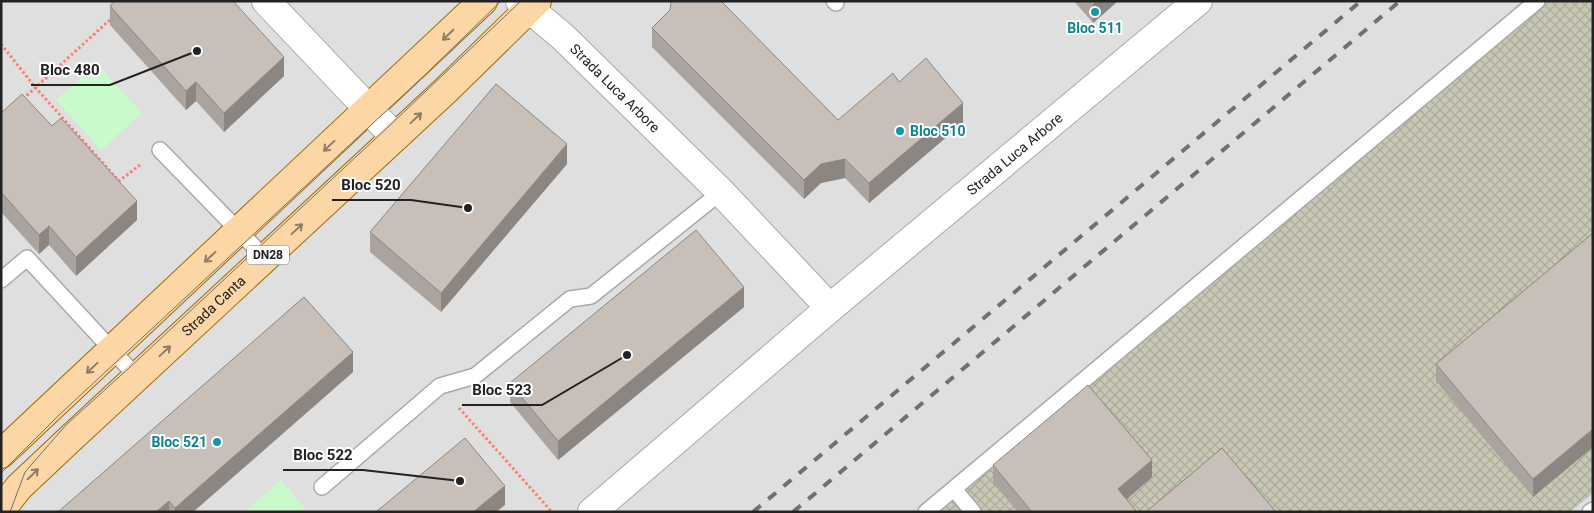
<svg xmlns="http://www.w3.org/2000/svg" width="1594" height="513" font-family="Roboto,sans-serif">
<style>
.residential{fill:#e0dfdf}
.construction{fill:url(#construction-cross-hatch)}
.park{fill:#c8facc}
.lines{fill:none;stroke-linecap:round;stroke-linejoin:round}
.service-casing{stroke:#a9a9a9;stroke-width:18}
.minor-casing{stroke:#a9a9a9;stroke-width:30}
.tertiary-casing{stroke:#a9a9a9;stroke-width:30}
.primary-casing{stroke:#a06b00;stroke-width:30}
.path{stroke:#fa8072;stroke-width:3;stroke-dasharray:2.5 2.5;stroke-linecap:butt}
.service{stroke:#fff;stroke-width:15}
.minor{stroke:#fff;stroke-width:28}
.tertiary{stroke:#fff;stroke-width:28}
.primary{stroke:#fcd6a4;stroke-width:28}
.tram{stroke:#707070;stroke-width:1}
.rail{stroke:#707070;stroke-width:4;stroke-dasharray:10 10;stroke-linecap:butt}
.wall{fill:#aba49e}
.shaded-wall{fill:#8b8681}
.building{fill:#c7bfb8;stroke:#8b8681}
.oneway{stroke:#8f7c63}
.culture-dot{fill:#0f9aa8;stroke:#fff;stroke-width:2}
.labels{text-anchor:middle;stroke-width:4;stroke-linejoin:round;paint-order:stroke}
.shield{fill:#fff;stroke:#646464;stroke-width:1}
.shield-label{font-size:12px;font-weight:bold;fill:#222}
.culture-label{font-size:14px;font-weight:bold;fill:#0d838f;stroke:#fff}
.street-label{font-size:14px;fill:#222;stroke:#fff}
.leader{fill:none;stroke:#222;stroke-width:2}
.callout-dot{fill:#222;stroke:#fff;stroke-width:2}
.callout-label{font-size:15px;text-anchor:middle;font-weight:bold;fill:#222;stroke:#fff;stroke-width:4;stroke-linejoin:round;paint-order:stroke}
</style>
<defs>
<pattern id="construction-cross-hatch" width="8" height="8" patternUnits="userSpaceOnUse" patternTransform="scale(1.25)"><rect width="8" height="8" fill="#c7c7b4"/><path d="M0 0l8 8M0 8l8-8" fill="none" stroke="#abab9a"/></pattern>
</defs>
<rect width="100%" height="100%" fill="#f2efe9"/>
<rect class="residential" x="1" y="1" width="1592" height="511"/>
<path class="construction" d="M1549,1H1593V493L1570,512H927Z"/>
<g class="park">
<path d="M97,64L142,113L101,150L56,100Z"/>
<path d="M281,480L308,512H245Z"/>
</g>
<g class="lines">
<defs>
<g id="service">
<path d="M834,1L836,3"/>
<path d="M160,150L265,258"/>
<path d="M1,280L27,258L137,377"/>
<path d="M322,487L440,386L475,376L570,299L591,296L721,192"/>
<path d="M954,489L973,512"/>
<path d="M926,512L1537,1"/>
<path d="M1590,512L1593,510"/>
</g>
<g id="minor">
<path id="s1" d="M520,1L562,36L721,192L830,308"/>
<path id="s2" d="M592,512L830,308L1198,1"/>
</g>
<path id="tertiary" d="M266,1L395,137"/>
<g id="primary">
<path d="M1,454L483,1"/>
<path id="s3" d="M1,510L19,487L70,439L445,91L537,1"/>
</g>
</defs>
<use href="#service" class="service-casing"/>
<use href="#minor" class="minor-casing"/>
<use href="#tertiary" class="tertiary-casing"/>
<use href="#primary" class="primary-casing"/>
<g class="path">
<path d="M1,44L35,87L119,181L140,165"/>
<path d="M23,99L113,17"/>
<path d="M459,408L552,512"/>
</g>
<use href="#service" class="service"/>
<use href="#minor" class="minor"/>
<use href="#tertiary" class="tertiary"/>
<use href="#primary" class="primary"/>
<g class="tram">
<path d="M1,473L58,416L427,73L501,1"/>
<path d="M10,512L25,472L66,425L129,368L387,128L521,1"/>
</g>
<g class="rail">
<path d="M753,512L1361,1"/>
<path d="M793,512L1400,1"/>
</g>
</g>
<g class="wall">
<path d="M1074,1H1118L1093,23Z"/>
<path d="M110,6L284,76L224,132L196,101L186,110L110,25Z"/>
<path d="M670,10L838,120L899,82L963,123L869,203L845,178L821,183L804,199L652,47V28Z"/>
<path d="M1,113L137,220L76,276L49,245L39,254L1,212Z"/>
<path d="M567,164L441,312L370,252V232Z"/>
<path d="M1593,233L1533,497L1436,381V364Z"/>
<path d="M744,307L558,460L510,402V383Z"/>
<path d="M353,372L193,512H58Z"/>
<path d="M993,465L1152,477L1126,499L1137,512H1018L993,483Z"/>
</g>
<g class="shaded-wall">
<path d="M1096,1H1118L1093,23V4Z"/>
<path d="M284,57V76L224,132V113Z"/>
<path d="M196,82V101L186,110V91Z"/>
<path d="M963,103V123L869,203V183Z"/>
<path d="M567,144V164L441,312V293Z"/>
<path d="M845,159V178L821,183L804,199V180L821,164Z"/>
<path d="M137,201V220L76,276V257Z"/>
<path d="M49,226V245L39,254V235Z"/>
<path d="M744,287V307L558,460V441Z"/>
<path d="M353,352V372L193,512H175V508Z"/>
<path d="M1593,429V447L1533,497V479Z"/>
<path d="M1152,460V477L1118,507V489Z"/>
<path d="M505,486V505L496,512H473Z"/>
<path d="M169,501V512H156Z"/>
</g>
<g class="building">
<path d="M114,1H233L284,57L224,113L196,82L186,91L110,6Z"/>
<path d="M671,1H721L838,120L893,73L899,82L926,58L963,103L869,183L845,159L821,164L804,180L652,28L670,10Z"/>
<path d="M496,84L567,144L441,293L370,232Z"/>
<path d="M22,94L52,126L61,118L137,201L76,257L49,226L39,235L1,192V113Z"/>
<path d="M696,230L744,287L558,441L510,383Z"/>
<path d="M1593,233V429L1533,479L1436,364Z"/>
<path d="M304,297L353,352L175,508L169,501L156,512H58Z"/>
<path d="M1088,385L1152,460L1118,489L1137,512H1032L993,465Z"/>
<path d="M465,438L505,486L473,512H376Z"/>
<path d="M1222,448L1276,512H1146Z"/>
</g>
<defs><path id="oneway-shaft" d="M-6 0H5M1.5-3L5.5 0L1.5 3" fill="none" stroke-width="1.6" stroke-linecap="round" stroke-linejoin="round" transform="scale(1.25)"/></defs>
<g class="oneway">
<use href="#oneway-shaft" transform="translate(448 35) rotate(136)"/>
<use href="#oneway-shaft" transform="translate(416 118) rotate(-43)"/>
<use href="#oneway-shaft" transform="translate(329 146) rotate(137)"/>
<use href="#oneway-shaft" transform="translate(297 229) rotate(-43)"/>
<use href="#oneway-shaft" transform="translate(210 257) rotate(137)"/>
<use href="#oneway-shaft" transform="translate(165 351) rotate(-43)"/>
<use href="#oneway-shaft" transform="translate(92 368) rotate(137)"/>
<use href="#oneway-shaft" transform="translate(33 474) rotate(-44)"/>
</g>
<g class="culture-dot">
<circle cx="1095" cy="12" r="5"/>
<circle cx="900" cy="131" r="5"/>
<circle cx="217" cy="442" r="5"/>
</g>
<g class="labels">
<rect class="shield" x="247" y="245.5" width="42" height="19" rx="4"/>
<g class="shield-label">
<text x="268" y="259">DN28</text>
</g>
<g class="culture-label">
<text x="1095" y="33">Bloc 511</text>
<text x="910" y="136" text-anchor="start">Bloc 510</text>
<text x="207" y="447" text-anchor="end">Bloc 521</text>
</g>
<g class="street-label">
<text dy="5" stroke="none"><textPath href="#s1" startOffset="129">Strada Luca Arbore</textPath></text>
<text dy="5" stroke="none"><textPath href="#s2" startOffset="554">Strada Luca Arbore</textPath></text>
<text dy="5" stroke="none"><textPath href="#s3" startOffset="295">Strada Canta</textPath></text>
</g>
</g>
<path class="leader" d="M197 51L110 85H31M468 208L411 200H332M627 355L542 405H462M460 481L363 470H283"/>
<g class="callout-dot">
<circle cx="197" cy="51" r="5"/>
<circle cx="468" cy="208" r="5"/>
<circle cx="627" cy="355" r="5"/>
<circle cx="460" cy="481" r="5"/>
</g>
<g class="callout-label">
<text x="70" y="75">Bloc 480</text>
<text x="371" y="190">Bloc 520</text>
<text x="502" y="395">Bloc 523</text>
<text x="323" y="460">Bloc 522</text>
</g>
<rect width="1594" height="513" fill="none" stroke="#222222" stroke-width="5"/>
</svg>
